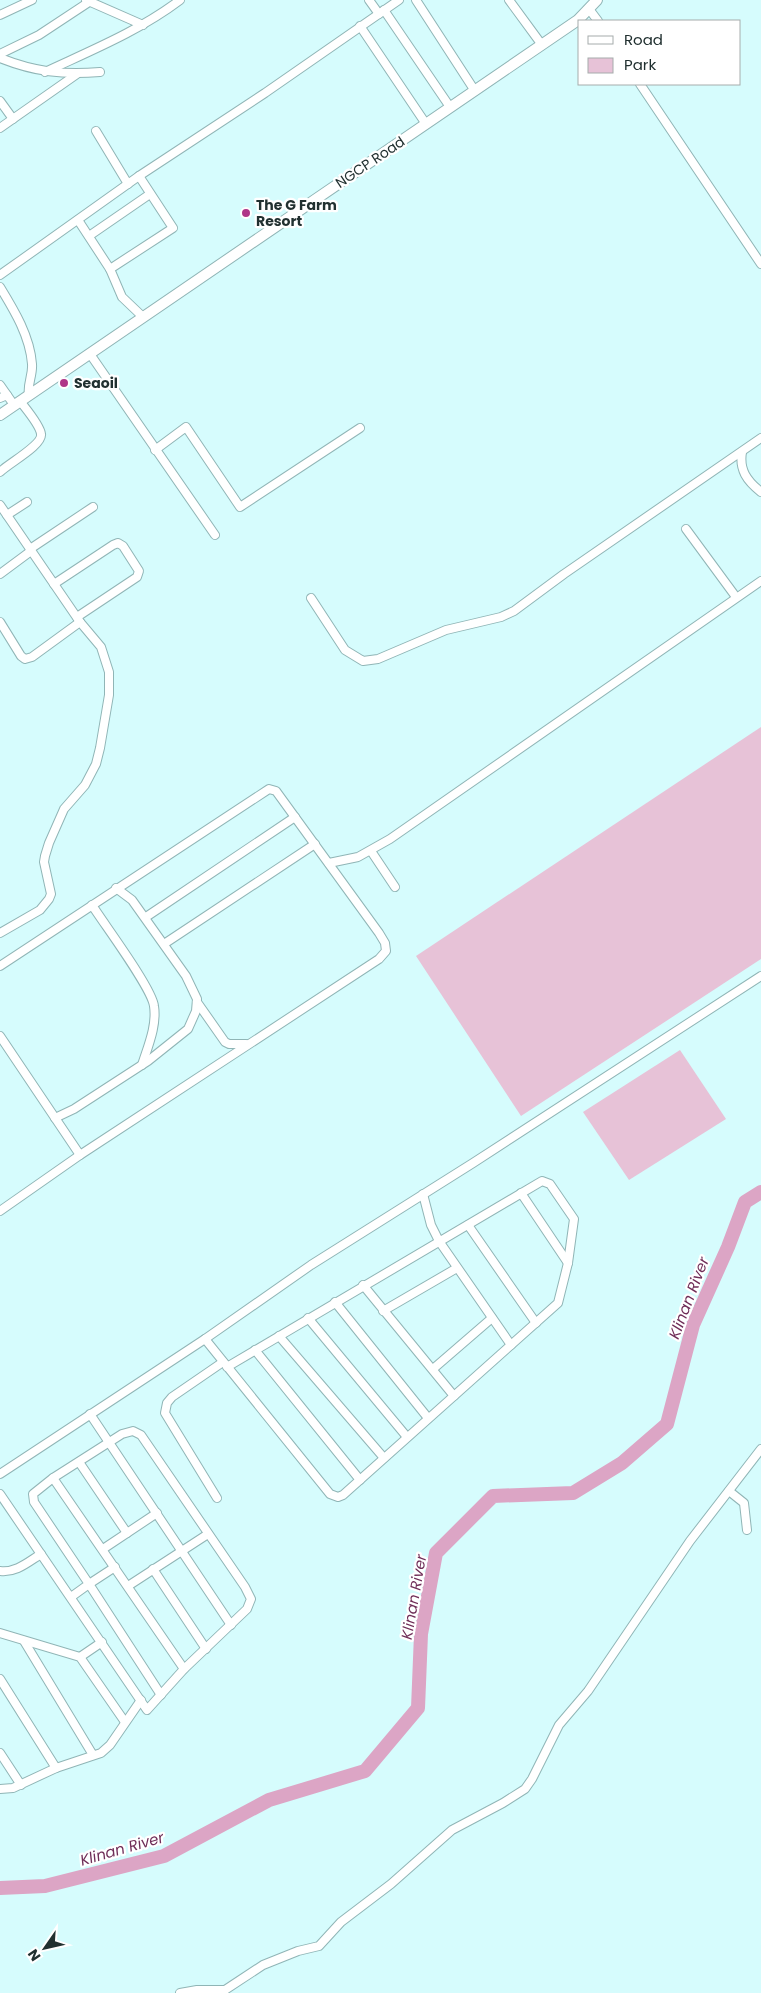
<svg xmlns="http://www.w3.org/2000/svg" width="761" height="1993" font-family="Poppins,sans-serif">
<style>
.green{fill:#e7c2d7}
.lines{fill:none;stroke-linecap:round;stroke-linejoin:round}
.river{stroke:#dca5c5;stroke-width:14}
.minor-casing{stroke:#90b5b6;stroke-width:10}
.major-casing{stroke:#90b5b6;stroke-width:12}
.minor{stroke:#fff;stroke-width:8}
.major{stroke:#fff;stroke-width:10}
.poi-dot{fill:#af3588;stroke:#fff;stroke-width:2}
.labels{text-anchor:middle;stroke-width:4.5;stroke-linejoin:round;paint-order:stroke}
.street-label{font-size:14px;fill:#213030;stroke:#fff}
.poi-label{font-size:14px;font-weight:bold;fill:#213030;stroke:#fff;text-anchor:start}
.water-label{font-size:15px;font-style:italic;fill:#6f2e58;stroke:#fff}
</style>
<rect width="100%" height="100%" fill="#d6fcfd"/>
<g class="green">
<path d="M761,727V959L521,1116L416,956Z"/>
<path d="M680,1050L726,1119L629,1180L583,1112Z"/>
</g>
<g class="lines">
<path class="river" d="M0,1888L45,1886L164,1856L269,1800L365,1771L418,1708L421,1634L436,1553L493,1496L573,1493L622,1463L667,1424L693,1325L728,1247L745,1202L761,1192"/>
<defs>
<g id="minor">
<path d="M86,0L143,25"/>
<path d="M369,0L379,14"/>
<path d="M416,0L475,91"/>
<path d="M509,0L542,45"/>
<path d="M589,9L598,21"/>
<path d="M384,10L450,107"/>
<path d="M0,15L32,0"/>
<path d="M360,26L426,124"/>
<path d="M0,54L39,35L89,2"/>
<path d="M0,58C35,72 63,75 100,72"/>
<path d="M45,72C92,50 139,31 180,0"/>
<path d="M640,84L761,264"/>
<path d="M0,101L13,119"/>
<path d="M0,128L77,74"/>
<path d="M96,131L128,184"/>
<path d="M78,220L110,269L122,297L143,317"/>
<path d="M89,236L150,194"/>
<path d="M110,269L173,228L139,176"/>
<path d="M0,275L139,176L265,93L399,0"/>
<path d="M0,287C14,310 30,336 32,364C33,375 27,384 29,395"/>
<path d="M90,354L215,535"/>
<path d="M0,385L7,395"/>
<path d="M0,398L7,395L14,405"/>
<path d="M155,450L186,427L240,507L360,428"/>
<path d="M742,452C739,470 747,481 761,492"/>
<path d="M0,472C9,463 43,445 41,434C40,425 26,409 20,401"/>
<path d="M0,505L80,622L101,647L109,672V695L100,748L96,764L85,785L64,809L49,843L45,856L44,862L51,894L49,899L40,910L0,933"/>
<path d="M7,515L27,502"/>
<path d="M686,529L736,597"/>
<path d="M30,549L93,507"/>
<path d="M0,574L31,551"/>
<path d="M54,584L113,545L118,543L123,546L139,571L137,577L77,617"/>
<path d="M311,598L345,650L363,661L378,659L446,630L501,617L514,611L564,574L761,438"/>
<path d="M0,622L21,656L25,659L32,657L80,622"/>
<path d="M371,851L395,887"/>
<path d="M329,863L358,857L390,839L761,581"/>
<path d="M92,905C104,924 152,988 154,1006C157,1026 148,1046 142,1065"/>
<path d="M146,917L295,817"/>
<path d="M164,944L315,844"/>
<path d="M0,966L269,789L276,791L379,933L385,943L386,951L379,959L80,1155L0,1036"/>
<path d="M197,1002L225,1042L229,1044H246"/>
<path d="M55,1118L74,1109L148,1061L188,1029L196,1011L197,999L186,976L132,900L116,888"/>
<path d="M521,1193L568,1263"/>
<path d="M423,1194L431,1225L439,1241L511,1345"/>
<path d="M0,1211L80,1155"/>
<path d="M468,1225L536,1323"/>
<path d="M363,1285L454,1396"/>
<path d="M335,1302L428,1418"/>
<path d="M383,1311L457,1268"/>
<path d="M308,1318L407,1437"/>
<path d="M279,1336L384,1458"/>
<path d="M205,1339L330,1494L338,1497L343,1495L558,1303L568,1263L574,1219L550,1184L542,1181L227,1367"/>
<path d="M255,1350L360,1480"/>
<path d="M433,1369L492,1318"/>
<path d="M90,1414L231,1625"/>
<path d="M79,1462L127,1533"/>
<path d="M0,1474L205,1339L311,1265L473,1163L761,976"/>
<path d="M53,1478L184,1669"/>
<path d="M729,1491L744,1503L747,1530"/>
<path d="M0,1494L147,1710L184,1669L247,1609L251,1599L245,1587L141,1435L133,1431L122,1434L53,1478L33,1494L34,1502L89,1584L71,1597"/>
<path d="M217,1498L165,1413L167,1403L172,1397L223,1362"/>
<path d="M103,1549L157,1513"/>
<path d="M115,1567L89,1584L161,1695"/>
<path d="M153,1569L206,1649"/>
<path d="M0,1571C16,1573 28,1562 41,1554"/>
<path d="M128,1586L208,1534"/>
<path d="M0,1633L80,1657L125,1722"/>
<path d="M24,1641L93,1755"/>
<path d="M80,1657L102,1642"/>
<path d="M0,1679L56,1768"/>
<path d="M0,1753L21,1785"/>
<path d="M0,1789L13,1788L56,1768L101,1753L110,1745L141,1700"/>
<path d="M180,1993L197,1990H225L263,1965L298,1951L319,1946L341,1922L391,1884L452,1830L503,1803L525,1789L532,1779L559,1725L588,1691L690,1541L761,1449"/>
</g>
<path id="major" d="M0,415L578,20L597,0"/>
</defs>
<use href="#minor" class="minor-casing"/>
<use href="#major" class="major-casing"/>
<use href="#minor" class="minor"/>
<use href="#major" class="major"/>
</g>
<g class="poi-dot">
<circle cx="246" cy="213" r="5"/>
<circle cx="64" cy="383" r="5"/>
</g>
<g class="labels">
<g class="street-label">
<text transform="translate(370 162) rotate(-34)" y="5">NGCP Road</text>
</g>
<g class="poi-label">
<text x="256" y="210">The G Farm<tspan x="256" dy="16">Resort</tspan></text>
<text x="74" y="388">Seaoil</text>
</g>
<g class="water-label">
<text transform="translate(689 1298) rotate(-69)" y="5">Klinan River</text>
<text transform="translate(414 1597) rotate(-80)" y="5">Klinan River</text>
<text transform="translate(122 1849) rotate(-16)" y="5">Klinan River</text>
</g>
</g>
<rect x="578" y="20" width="162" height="65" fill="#ffffff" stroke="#a6acac"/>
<rect x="588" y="36" width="25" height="8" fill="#ffffff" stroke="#a6acac"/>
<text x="624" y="45" font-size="15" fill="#213030">Road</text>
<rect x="588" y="58" width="25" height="15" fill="#e7c2d7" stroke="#a6acac"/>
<text x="624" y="70" font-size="15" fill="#213030">Park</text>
<g transform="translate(45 1948) rotate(236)" stroke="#ffffff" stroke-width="4" paint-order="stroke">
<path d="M0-4L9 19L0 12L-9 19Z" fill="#213030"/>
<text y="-8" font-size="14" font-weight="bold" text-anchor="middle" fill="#213030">N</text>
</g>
</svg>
